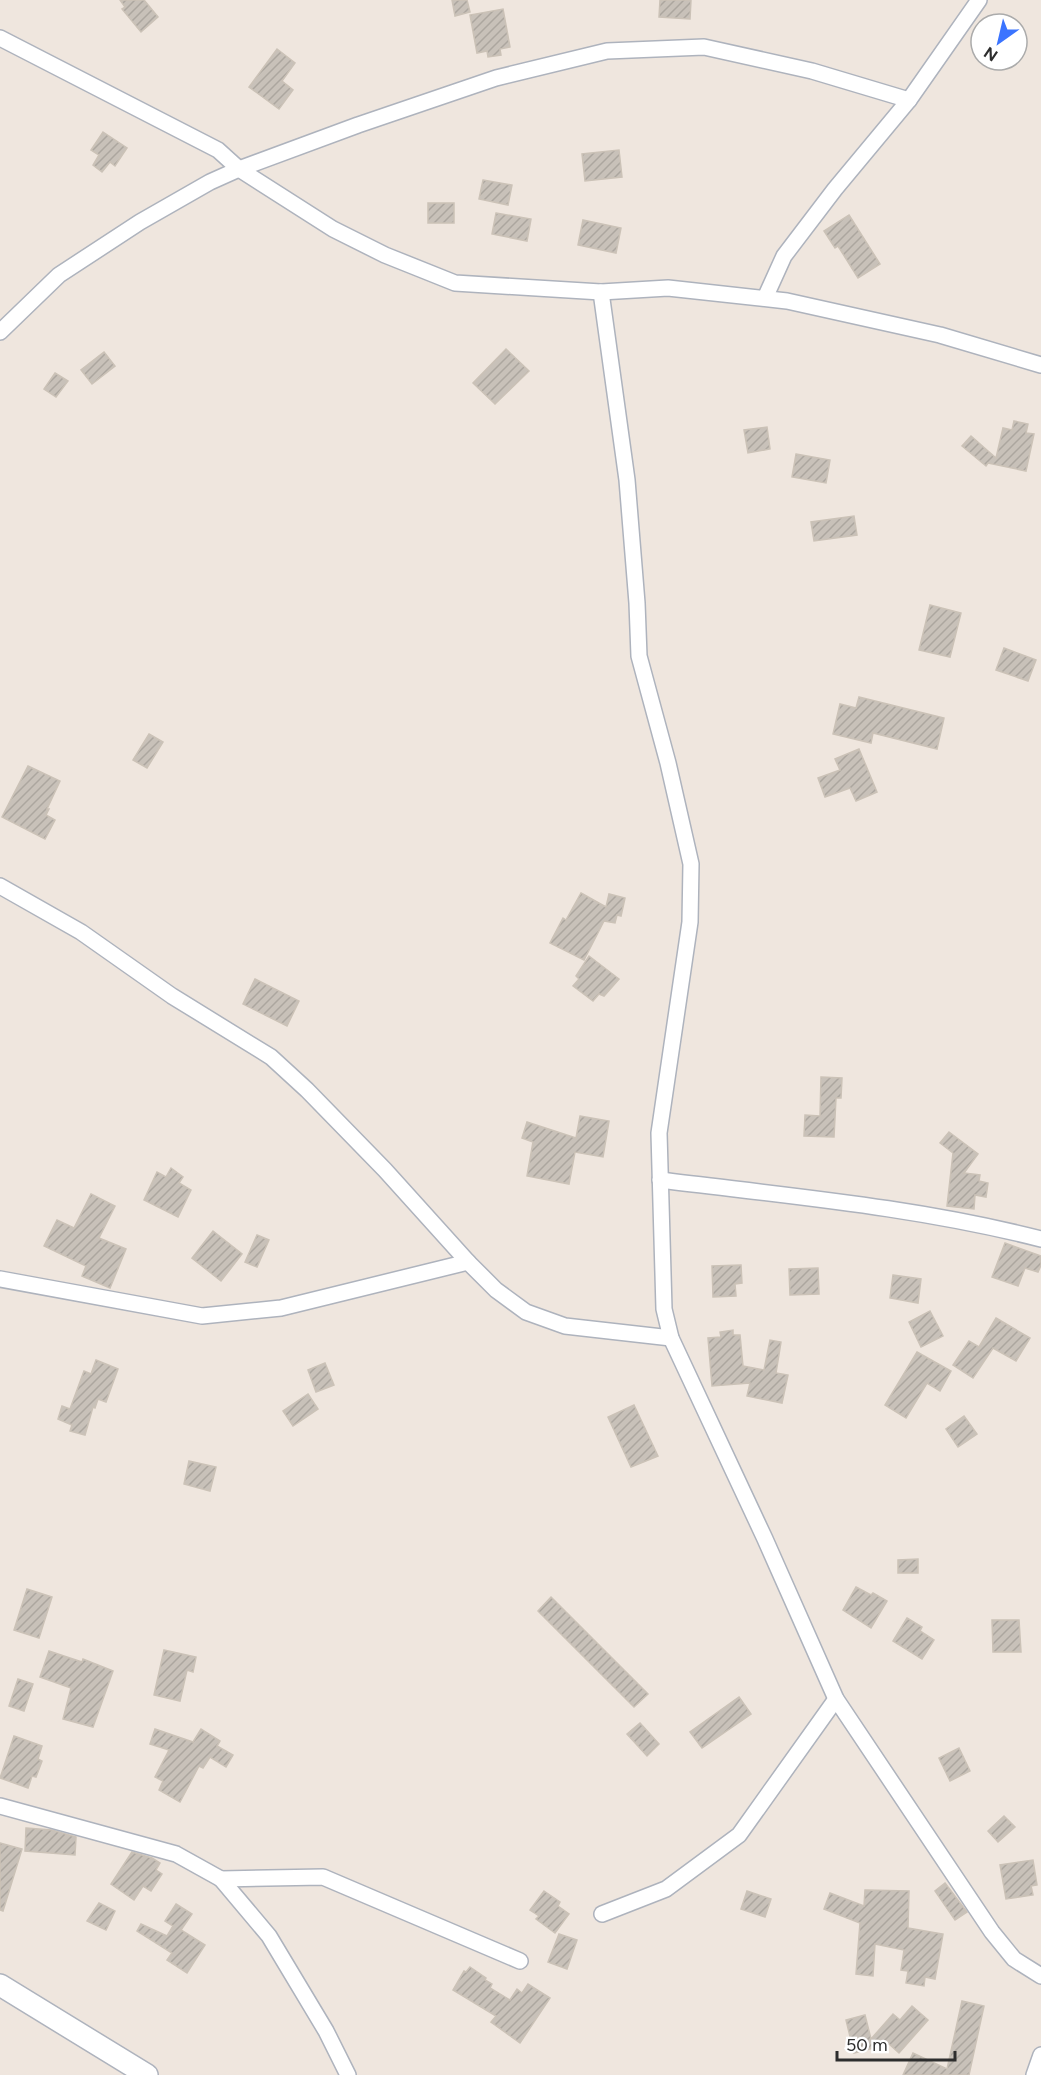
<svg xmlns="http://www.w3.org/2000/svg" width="1041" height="2075" font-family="Figtree,sans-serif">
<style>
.building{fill:url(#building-hatch);stroke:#cbc2b7;stroke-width:1.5}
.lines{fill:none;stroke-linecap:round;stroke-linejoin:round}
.street-casing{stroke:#aeb3bd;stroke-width:18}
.secondary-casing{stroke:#aeb3bd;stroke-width:24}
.street{stroke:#fff;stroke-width:15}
.secondary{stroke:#fff;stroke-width:21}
</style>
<defs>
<pattern id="building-hatch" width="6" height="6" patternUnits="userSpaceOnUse" patternTransform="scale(1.5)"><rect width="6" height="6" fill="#c8c1b9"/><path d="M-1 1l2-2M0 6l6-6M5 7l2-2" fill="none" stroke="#aca69f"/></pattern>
</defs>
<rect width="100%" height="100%" fill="#efe6de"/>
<g class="building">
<path d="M120,0H144L158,17L141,32L122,9L125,7Z"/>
<path d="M452,0H467L470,12L455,16Z"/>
<path d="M660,0H691L690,19L659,17Z"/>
<path d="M503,9L510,47L500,49L501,55L488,57L487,51L477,53L470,15Z"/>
<path d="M277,49L295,63L282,81L293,90L279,109L249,87Z"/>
<path d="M103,132L127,148L115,166L110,162L102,172L93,165L99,155L91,150Z"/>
<path d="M619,150L622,177L585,181L582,154Z"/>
<path d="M483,180L512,185L508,205L479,199Z"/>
<rect x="428" y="203" width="26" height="20"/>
<path d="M496,213L531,219L527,241L492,234Z"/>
<path d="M849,215L880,264L858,278L838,246L835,248L824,231Z"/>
<path d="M583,220L621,228L616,253L578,245Z"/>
<path d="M506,349L529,371L495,404L473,383Z"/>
<path d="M104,352L115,366L92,384L81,370Z"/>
<path d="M55,373L68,381L56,397L44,389Z"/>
<path d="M1014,421L1028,424L1026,433L1034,434L1026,471L988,463L986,466L962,446L971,436L996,458L1003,428L1012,430Z"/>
<path d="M767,427L770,449L748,453L744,430Z"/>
<path d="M796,454L830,460L826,483L792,477Z"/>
<path d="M854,516L857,535L814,541L811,522Z"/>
<path d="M930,605L961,613L950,657L919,650Z"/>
<path d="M1004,648L1036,660L1028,681L996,670Z"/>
<path d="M859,697L944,718L937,749L873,733L871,743L833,734L840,704L856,708Z"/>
<path d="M149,734L163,742L147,768L133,760Z"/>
<path d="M859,749L877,792L856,801L850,788L825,797L818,778L840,770L835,759Z"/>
<path d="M28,766L60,781L47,809H49L46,815L55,820L45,839L2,817Z"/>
<path d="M581,893L606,907L609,894L625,898L621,916L617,915L615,923L604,921L584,960L550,943L563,918L566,920Z"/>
<path d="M589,956L619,979L604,996L599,994L593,1001L573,986L579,979L576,976Z"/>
<path d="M255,979L299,1001L287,1026L243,1004Z"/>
<path d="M821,1077L842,1078L841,1098H836L834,1137L804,1136L805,1115L820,1116Z"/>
<path d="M580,1116L609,1121L603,1157L575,1152L569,1184L527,1176L533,1142L522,1138L527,1122L576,1138Z"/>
<path d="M949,1132L978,1154L964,1173L980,1175L979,1181L988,1183L986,1197L975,1195L974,1209L947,1206L953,1153L940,1143Z"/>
<path d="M171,1168L183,1177L179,1183L191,1190L178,1217L144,1200L157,1172L166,1177Z"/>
<path d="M91,1194L115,1206L99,1238L126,1249L110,1288L82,1276L86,1266L44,1246L57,1220L74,1228Z"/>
<path d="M213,1231L242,1254L221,1281L192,1258Z"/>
<path d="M257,1235L269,1240L257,1267L245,1262Z"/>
<path d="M1005,1243L1041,1256V1265L1038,1272L1025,1268L1018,1286L992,1277Z"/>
<path d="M741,1265L742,1283L735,1284L736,1296L713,1297L712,1266Z"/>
<path d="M818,1268L819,1294L790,1295L789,1269Z"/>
<path d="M893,1275L921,1279L918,1303L890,1298Z"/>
<path d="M930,1311L943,1336L921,1347L909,1322Z"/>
<path d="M996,1318L1030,1338L1016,1361L993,1348L973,1378L953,1365L969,1341L979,1347Z"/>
<path d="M733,1330V1335H740L743,1366L764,1370L770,1340L781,1342L776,1373L788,1375L782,1403L747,1396L750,1383L712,1386L708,1338L721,1337L720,1332Z"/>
<path d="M917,1352L951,1371L940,1391L927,1383L906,1418L885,1405Z"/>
<path d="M96,1360L118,1369L106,1402L98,1399L95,1408L93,1407L85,1435L70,1431L72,1425L58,1419L62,1406L70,1409L84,1371L91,1374Z"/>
<path d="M325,1363L334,1385L316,1392L308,1370Z"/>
<path d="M308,1394L318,1409L293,1426L283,1411Z"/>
<path d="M634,1405L658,1456L631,1467L608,1417Z"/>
<path d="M964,1416L977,1434L958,1447L946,1429Z"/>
<path d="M189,1461L216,1467L210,1491L184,1484Z"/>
<path d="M918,1559V1573H898V1560Z"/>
<path d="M856,1587L871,1595L873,1593L887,1601L871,1628L843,1610Z"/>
<path d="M27,1589L52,1597L39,1638L14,1630Z"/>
<path d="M551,1597L648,1694L634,1707L538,1611Z"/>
<path d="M907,1618L922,1627L920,1631L934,1640L922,1659L893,1641Z"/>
<path d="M992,1620H1019L1021,1652H993Z"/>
<path d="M164,1650L196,1657L193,1672L187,1670L180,1701L154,1695Z"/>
<path d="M49,1651L82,1662L83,1659L113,1671L93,1727L63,1719L71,1688L40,1677Z"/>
<path d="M18,1679L33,1684L24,1711L9,1706Z"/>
<path d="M739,1697L751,1714L702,1748L690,1732Z"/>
<path d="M640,1723L659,1744L647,1756L627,1734Z"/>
<path d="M155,1729L193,1742L201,1729L220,1741L217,1746L233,1755L226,1767L210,1757L203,1768L199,1766L180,1802L159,1790L163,1781L155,1777L169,1750L150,1744Z"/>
<path d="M14,1736L42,1746L38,1759L42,1761L36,1777L32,1776L28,1788L0,1778Z"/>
<path d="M959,1748L970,1771L950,1781L939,1758Z"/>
<path d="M1004,1816L1015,1827L998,1842L988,1831Z"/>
<path d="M26,1828L52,1830L76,1837L75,1855L25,1851Z"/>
<path d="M0,1843L22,1849L3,1911L0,1910Z"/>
<path d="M132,1852L152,1858L160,1863L156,1870L162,1874L151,1891L143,1886L134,1900L111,1884Z"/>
<path d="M1033,1860L1037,1885L1031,1886L1033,1895L1006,1899L1000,1865Z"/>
<path d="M945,1883L967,1912L955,1920L935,1891Z"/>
<path d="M865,1890L909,1891L908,1928L943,1934L935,1979L925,1977L924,1986L906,1983L908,1971L901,1970L904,1950L875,1944L873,1976L856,1974L860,1923L824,1909L830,1893L864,1906Z"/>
<path d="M544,1891L560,1902L558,1906L569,1914L555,1933L536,1919L539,1916L530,1910Z"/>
<path d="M747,1891L771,1899L765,1917L741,1909Z"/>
<path d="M99,1903L115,1911L106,1930L87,1921Z"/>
<path d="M176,1904L192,1914L181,1930L205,1945L187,1973L167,1960L172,1953L137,1931L141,1924L167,1936L173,1926L165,1921Z"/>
<path d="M559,1934L577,1940L567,1969L548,1962Z"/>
<path d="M470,1967L486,1978L485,1980L492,1984L490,1988L510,2000L517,1989L522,1993L528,1984L550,1998L520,2043L491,2022L496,2016L453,1990L464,1971L466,1972Z"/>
<path d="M962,2001L984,2006L969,2075H903L913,2053L947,2069Z"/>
<path d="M912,2006L928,2020L899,2053L889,2044L854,2053L846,2020L865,2015L871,2039L893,2014L900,2020Z"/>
</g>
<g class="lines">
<defs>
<g id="street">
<path d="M0,38L218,150L239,169L333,229L385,255L455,283L601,292L668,288L787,301L940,335L1041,365"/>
<path d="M601,292L627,480L637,603L639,656L668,763L691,864L690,922L659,1133L664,1309L671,1338L765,1539L836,1699L992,1932L1014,1959L1041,1976"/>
<path d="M765,298L784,256L835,189L909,100L979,0"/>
<path d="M0,332L59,275L140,222L210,182L239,169L358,125L496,78L607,51L704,47L812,71L909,100"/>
<path d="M0,886L81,932L172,996L271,1057L307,1090L385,1170L468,1262L496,1290L526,1312L565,1326L671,1338"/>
<path d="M660,1180C788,1196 916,1207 1041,1239"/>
<path d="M0,1279L202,1316L281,1308L468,1262"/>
<path d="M0,1806L176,1854L221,1879L269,1936L326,2031L348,2075"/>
<path d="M221,1879L323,1877L520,1961"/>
<path d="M602,1914L666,1889L739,1835L836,1699"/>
<path d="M1034,2075L1041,2055"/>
</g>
<path id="secondary" d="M0,1985L147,2075"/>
</defs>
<use href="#street" class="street-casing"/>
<use href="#secondary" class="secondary-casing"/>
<use href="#street" class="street"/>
<use href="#secondary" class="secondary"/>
</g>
<g transform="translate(999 42) rotate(214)"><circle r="28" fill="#ffffff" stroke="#ababab" stroke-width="1.5"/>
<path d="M0-4.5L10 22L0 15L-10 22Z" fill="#3b74ff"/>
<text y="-9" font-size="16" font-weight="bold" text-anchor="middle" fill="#2d2d2d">N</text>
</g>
<path d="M837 2051v9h118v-9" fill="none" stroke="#2d2d2d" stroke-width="3"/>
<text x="846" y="2051" font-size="18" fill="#2d2d2d" stroke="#ffffff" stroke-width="4.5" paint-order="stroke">50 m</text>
</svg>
